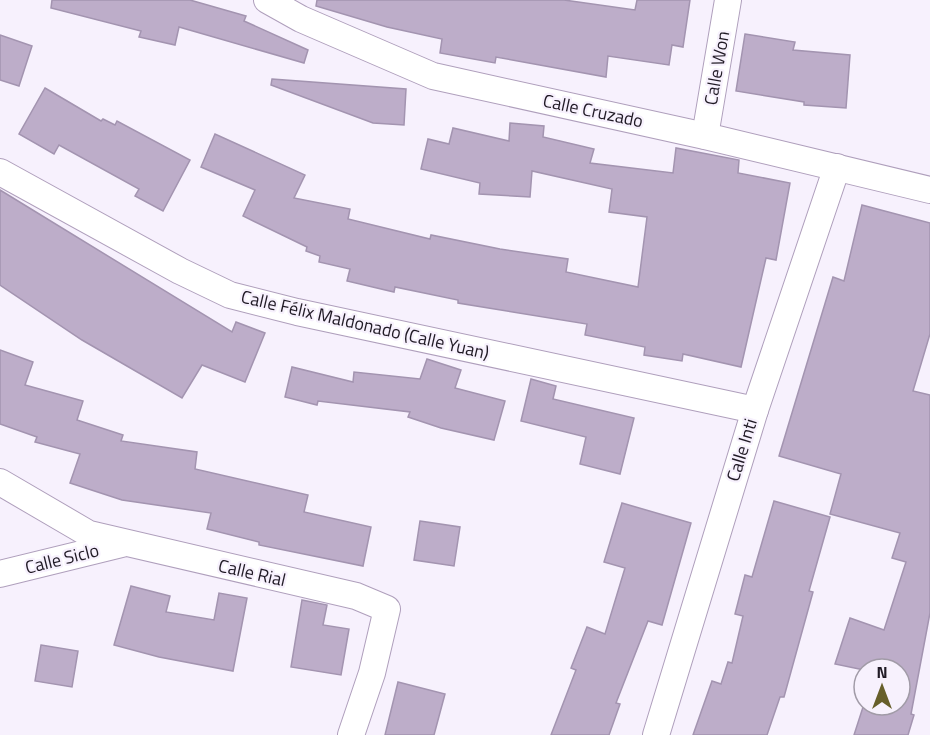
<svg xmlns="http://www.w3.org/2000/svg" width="930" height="735" font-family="'Titillium Web',sans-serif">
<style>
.building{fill:#bdadc9;stroke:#a394b0;stroke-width:1.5}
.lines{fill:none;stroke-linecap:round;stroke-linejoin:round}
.minor-casing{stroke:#af9fbc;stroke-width:28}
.minor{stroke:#fff;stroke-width:26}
.labels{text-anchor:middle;stroke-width:4.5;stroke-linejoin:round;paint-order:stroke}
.street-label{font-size:18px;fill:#201a25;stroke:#f7f1fd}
</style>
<rect width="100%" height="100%" fill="#f7f1fd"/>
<g class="building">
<path d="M52,0H190L246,16L244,21L308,50L304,63L179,27L175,45L139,37L141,31L51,8Z"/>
<path d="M317,0H564L635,10L637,0H690L683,47L672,45L669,65L608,56L606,77L496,57L495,63L440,53L442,39L387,27L316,6Z"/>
<path d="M745,34L795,42L793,50L850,55L846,108L804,105V102L736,91Z"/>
<path d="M0,35L32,46L19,86L0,80Z"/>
<path d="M272,79L406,89L404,125L373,123L271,85Z"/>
<path d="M45,88L101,121L103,119L115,125L117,121L190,160L163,211L135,196L139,189L59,145L54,154L19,134Z"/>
<path d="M510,123L544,126L543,137L594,149L590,163L673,173L676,148L739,160L738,173L790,183L776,260L766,258L741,367L683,354L682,361L644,355L645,347L585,335L587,324L458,303V300L395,287L394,292L347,281L350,269L319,262L320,256L306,251L307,247L243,216L255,190L201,167L215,134L305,175L294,198L350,209L348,219L430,239L431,235L500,249L568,259L566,272L638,287L647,217L609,212L612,189L532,171L530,197L479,194L480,183L421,169L428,139L449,144L453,128L509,141Z"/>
<path d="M0,190L232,332L236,322L265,333L245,382L202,365L182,398L82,340L0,285Z"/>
<path d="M862,205L930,223V334L913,391L930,395V613L911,714L914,715L908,735H854L864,704L900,705V669L864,670L835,664L850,618L884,630L906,562L892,558L900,533L830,514L841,474L779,456L833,277L844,281Z"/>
<path d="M0,350L33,362L25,385L83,401L77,420L123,435L121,441L197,452L195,469L308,495L304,512L371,527L363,566L259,545V542L207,529L211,513L122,500L70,483L80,454L35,442L37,437L0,424Z"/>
<path d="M427,359L461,370L455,388L505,401L494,440L441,428L408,417L410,412L318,401L317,405L285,397L292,367L353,382L354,372L420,379Z"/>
<path d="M531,379L556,386L553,399L634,418L620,474L580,464L586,437L521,421Z"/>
<path d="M774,501L830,517L809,591L813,592L784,697H780L767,735H693L712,681L721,684L728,662L732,663L743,616L735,614L745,575L752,577Z"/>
<path d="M622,503L691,523L662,625L648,621L616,703L620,704L609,735H551L576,670L571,668L587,627L605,634L625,568L604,562Z"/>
<path d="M420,521L460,527L454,566L414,560Z"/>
<path d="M131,586L170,596L166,612L214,620L219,593L247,598L233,671L159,657L114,645Z"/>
<path d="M302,600L327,605L323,625L349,629L341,675L291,667Z"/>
<path d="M41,645L78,651L72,687L35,681Z"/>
<path d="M398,682L445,694L434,735H385Z"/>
</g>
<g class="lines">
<defs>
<g id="minor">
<path d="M267,0L301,19L433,76L705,136L930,190"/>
<path d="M705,136L728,0"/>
<path d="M0,172L180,271L230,295L297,312L755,410"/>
<path d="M0,482L89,534L356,596L387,609L372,673L351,735"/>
<path d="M0,574L122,544"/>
<path d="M656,735L755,410L837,167"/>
</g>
</defs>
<use href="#minor" class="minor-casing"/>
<use href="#minor" class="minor"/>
</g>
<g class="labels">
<g class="street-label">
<text transform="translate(717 68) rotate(-80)" y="6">Calle Won</text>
<text transform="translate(593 111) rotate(12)" y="6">Calle Cruzado</text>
<text transform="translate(365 325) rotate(13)" y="6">Calle Félix Maldonado (Calle Yuan)</text>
<text transform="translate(742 450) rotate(-73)" y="6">Calle Inti</text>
<text transform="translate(62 559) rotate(-14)" y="6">Calle Siclo</text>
<text transform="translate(252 573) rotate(13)" y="6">Calle Rial</text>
</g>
</g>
<g transform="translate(882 687)"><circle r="28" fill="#f7f1fd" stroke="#a19ba7" stroke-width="1.5"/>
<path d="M0-4.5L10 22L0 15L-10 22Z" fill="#675f2b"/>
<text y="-9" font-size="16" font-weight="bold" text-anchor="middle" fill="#201a25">N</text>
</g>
</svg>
